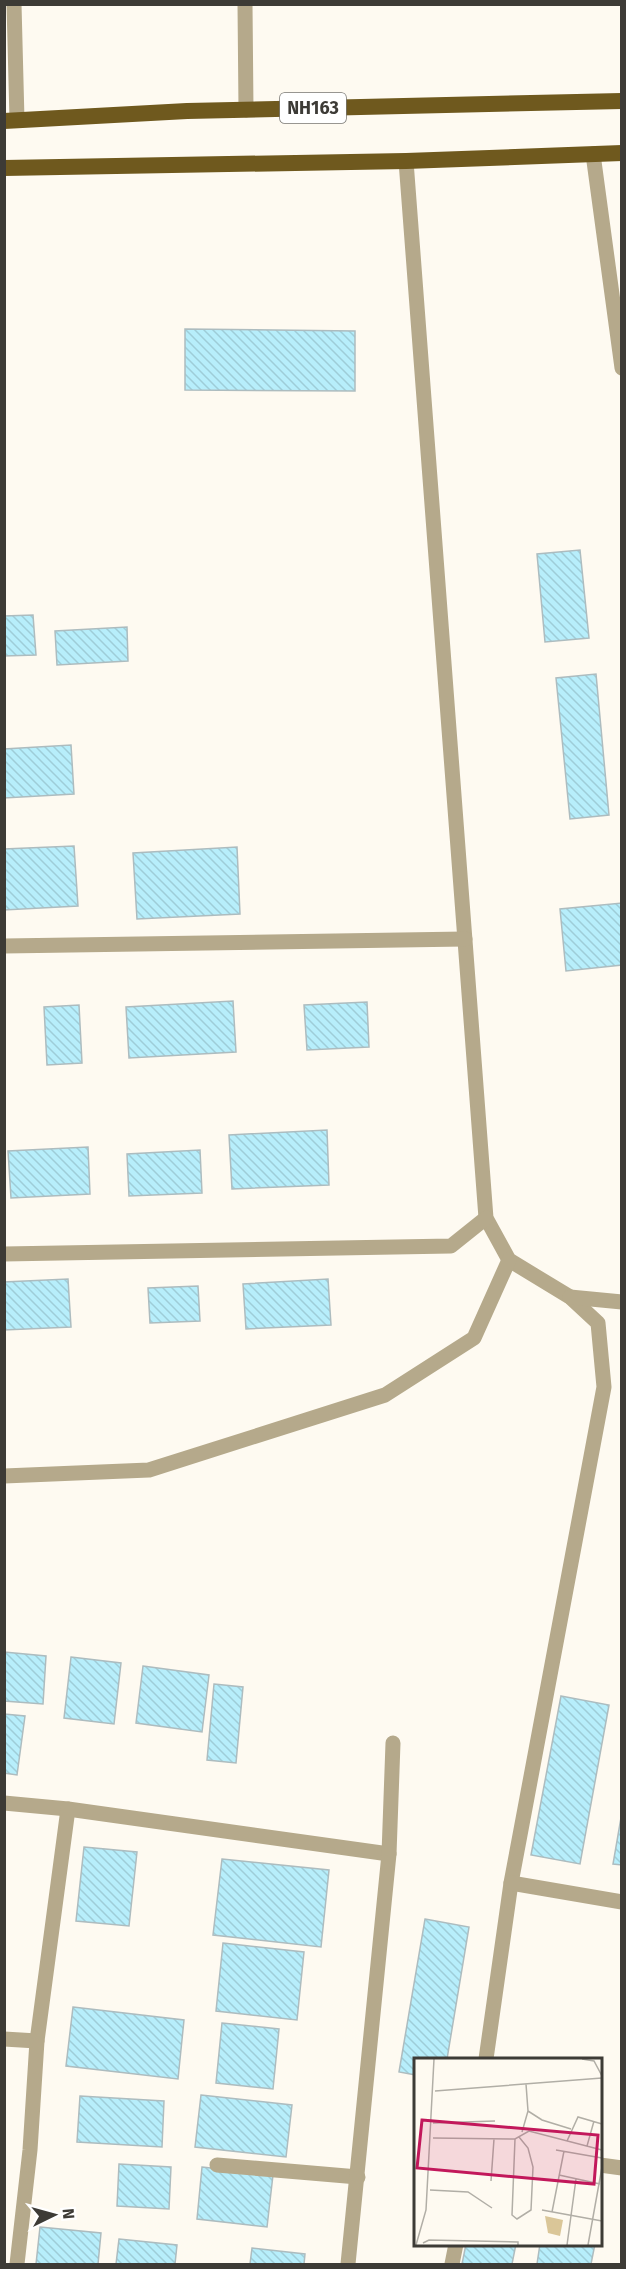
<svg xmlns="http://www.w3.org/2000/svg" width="626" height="2269" font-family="'Fira Sans',sans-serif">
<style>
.building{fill:url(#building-back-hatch);stroke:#adbcbf;stroke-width:1.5}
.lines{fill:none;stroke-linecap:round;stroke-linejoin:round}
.service{stroke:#b5a98b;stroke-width:15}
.minor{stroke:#b5a98b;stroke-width:15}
.trunk{stroke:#6f591e;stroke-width:16}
.labels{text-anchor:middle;stroke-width:4.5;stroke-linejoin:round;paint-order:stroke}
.shield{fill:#fff;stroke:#777672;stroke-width:1.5}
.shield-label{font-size:18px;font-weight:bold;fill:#3d3b36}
.inset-road{fill:none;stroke:#b1aea6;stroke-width:1.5}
.view{fill:#c2185b;fill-opacity:0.15;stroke:#c2185b;stroke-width:3}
.inset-edge{fill:none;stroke:#3d3b36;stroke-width:3}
</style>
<defs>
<pattern id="building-back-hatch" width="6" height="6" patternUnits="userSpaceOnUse" patternTransform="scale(1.5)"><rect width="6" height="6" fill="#b7eefb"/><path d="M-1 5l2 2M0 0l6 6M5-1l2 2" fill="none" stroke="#9ecdd8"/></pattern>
</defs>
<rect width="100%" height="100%" fill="#fefaf1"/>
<g class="building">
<path d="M185,329L355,331V391L185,390Z"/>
<path d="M580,550L589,638L545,642L537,554Z"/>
<path d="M33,615L36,655L4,656V616Z"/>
<path d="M127,627L128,661L57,665L55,631Z"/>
<path d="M596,674L609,815L570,819L556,678Z"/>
<path d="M71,745L74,794L4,798V749Z"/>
<path d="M74,846L78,906L4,910V849Z"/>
<path d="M237,847L240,914L137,919L133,853Z"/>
<path d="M622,903V965L566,971L560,909Z"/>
<path d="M233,1001L236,1052L129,1058L126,1007Z"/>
<path d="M367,1002L369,1047L307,1050L304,1005Z"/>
<path d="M79,1005L82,1063L47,1065L44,1007Z"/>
<path d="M327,1130L329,1185L232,1189L229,1135Z"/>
<path d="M88,1147L90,1194L11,1198L8,1151Z"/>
<path d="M200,1150L202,1193L129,1196L127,1154Z"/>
<path d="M68,1279L71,1327L4,1330V1282Z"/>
<path d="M328,1279L331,1325L246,1329L243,1284Z"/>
<path d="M198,1286L200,1321L150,1323L148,1288Z"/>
<path d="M4,1652L46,1656L43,1704L4,1701Z"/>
<path d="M71,1657L121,1663L114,1724L64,1718Z"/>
<path d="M143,1666L209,1675L202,1732L136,1723Z"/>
<path d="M214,1684L243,1687L236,1763L207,1760Z"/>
<path d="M561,1696L609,1705L580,1864L531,1855Z"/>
<path d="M4,1714L25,1716L17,1775L4,1773Z"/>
<path d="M622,1812V1865L613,1864Z"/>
<path d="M84,1847L137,1852L129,1926L76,1921Z"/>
<path d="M222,1859L329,1870L321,1947L213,1935Z"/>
<path d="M425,1919L469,1927L447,2059H416V2075L399,2072Z"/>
<path d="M223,1943L304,1952L297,2020L216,2011Z"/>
<path d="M73,2007L184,2020L178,2079L66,2066Z"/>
<path d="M222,2023L279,2029L273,2089L216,2083Z"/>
<path d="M201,2095L292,2105L286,2157L195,2147Z"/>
<path d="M80,2096L164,2101L162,2147L77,2142Z"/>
<path d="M119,2164L171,2167L169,2209L117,2206Z"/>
<path d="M202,2167L273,2175L267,2227L197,2219Z"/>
<path d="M40,2227L101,2233L98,2264H36Z"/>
<path d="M119,2239L177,2245L175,2264H116Z"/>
<path d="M466,2244H516L512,2264H462Z"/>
<path d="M540,2244H595L591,2264H537Z"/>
<path d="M252,2248L305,2254L304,2264H250Z"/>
</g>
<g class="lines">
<path class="service" d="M593,154L622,368"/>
<g class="minor">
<path d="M14,4L17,120"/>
<path d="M245,4L246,110"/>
<path d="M406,161L486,1218L509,1260L570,1297L598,1323L604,1387L511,1883L486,2059"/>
<path d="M4,946L465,939"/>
<path d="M4,1254L451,1246L486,1218"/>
<path d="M570,1297L622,1302"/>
<path d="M4,1476L149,1470L385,1395L474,1338L509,1260"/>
<path d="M4,1803L68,1809L389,1854"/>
<path d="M511,1883L622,1902"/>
<path d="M4,2039L37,2041"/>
<path d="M217,2165L358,2177"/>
<path d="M600,2165L622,2168"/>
<path d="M17,2264L30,2150L37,2041L68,1809"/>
<path d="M348,2264L389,1854L393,1743"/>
<path d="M452,2264L456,2244"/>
</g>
<g class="trunk">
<path d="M4,121L187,111L622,101"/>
<path d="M4,168L406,161L622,153"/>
</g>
</g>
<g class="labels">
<rect class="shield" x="280" y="93" width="66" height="30" rx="4.5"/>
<g class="shield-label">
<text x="313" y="114">NH163</text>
</g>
</g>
<g transform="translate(414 2058)">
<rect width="188" height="188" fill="#fefaf1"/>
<path d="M131,158L149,162L146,178L134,175Z" fill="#dac698"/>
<path class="inset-road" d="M168,1L180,3L188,18M21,33L188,20M114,53L128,62L157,71M19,65L81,63M108,74L114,53L112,26M19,80L101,81L115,73L188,92M101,81L98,157L103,161L117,152L119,109L114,90L105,79M153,83L164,59L188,66M173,88L180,63M142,92L188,100M145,117L186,126M77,123L80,81M16,132L54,134L78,150M128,152L188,163M138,154L150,93M9,185L15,182L104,184V187M2,187L12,152L20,1M153,187L162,121M174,187L188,109"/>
<path class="view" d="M8,62L184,77L180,126L3,110Z"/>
<rect width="188" height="188" class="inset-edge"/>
</g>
<rect width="626" height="2269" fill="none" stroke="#3d3b36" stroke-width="12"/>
<g transform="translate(54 2215) rotate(85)" stroke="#ffffff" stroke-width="4.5" paint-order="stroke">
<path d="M0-4.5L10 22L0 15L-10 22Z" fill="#3d3b36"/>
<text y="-9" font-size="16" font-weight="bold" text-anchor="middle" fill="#3d3b36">N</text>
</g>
</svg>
